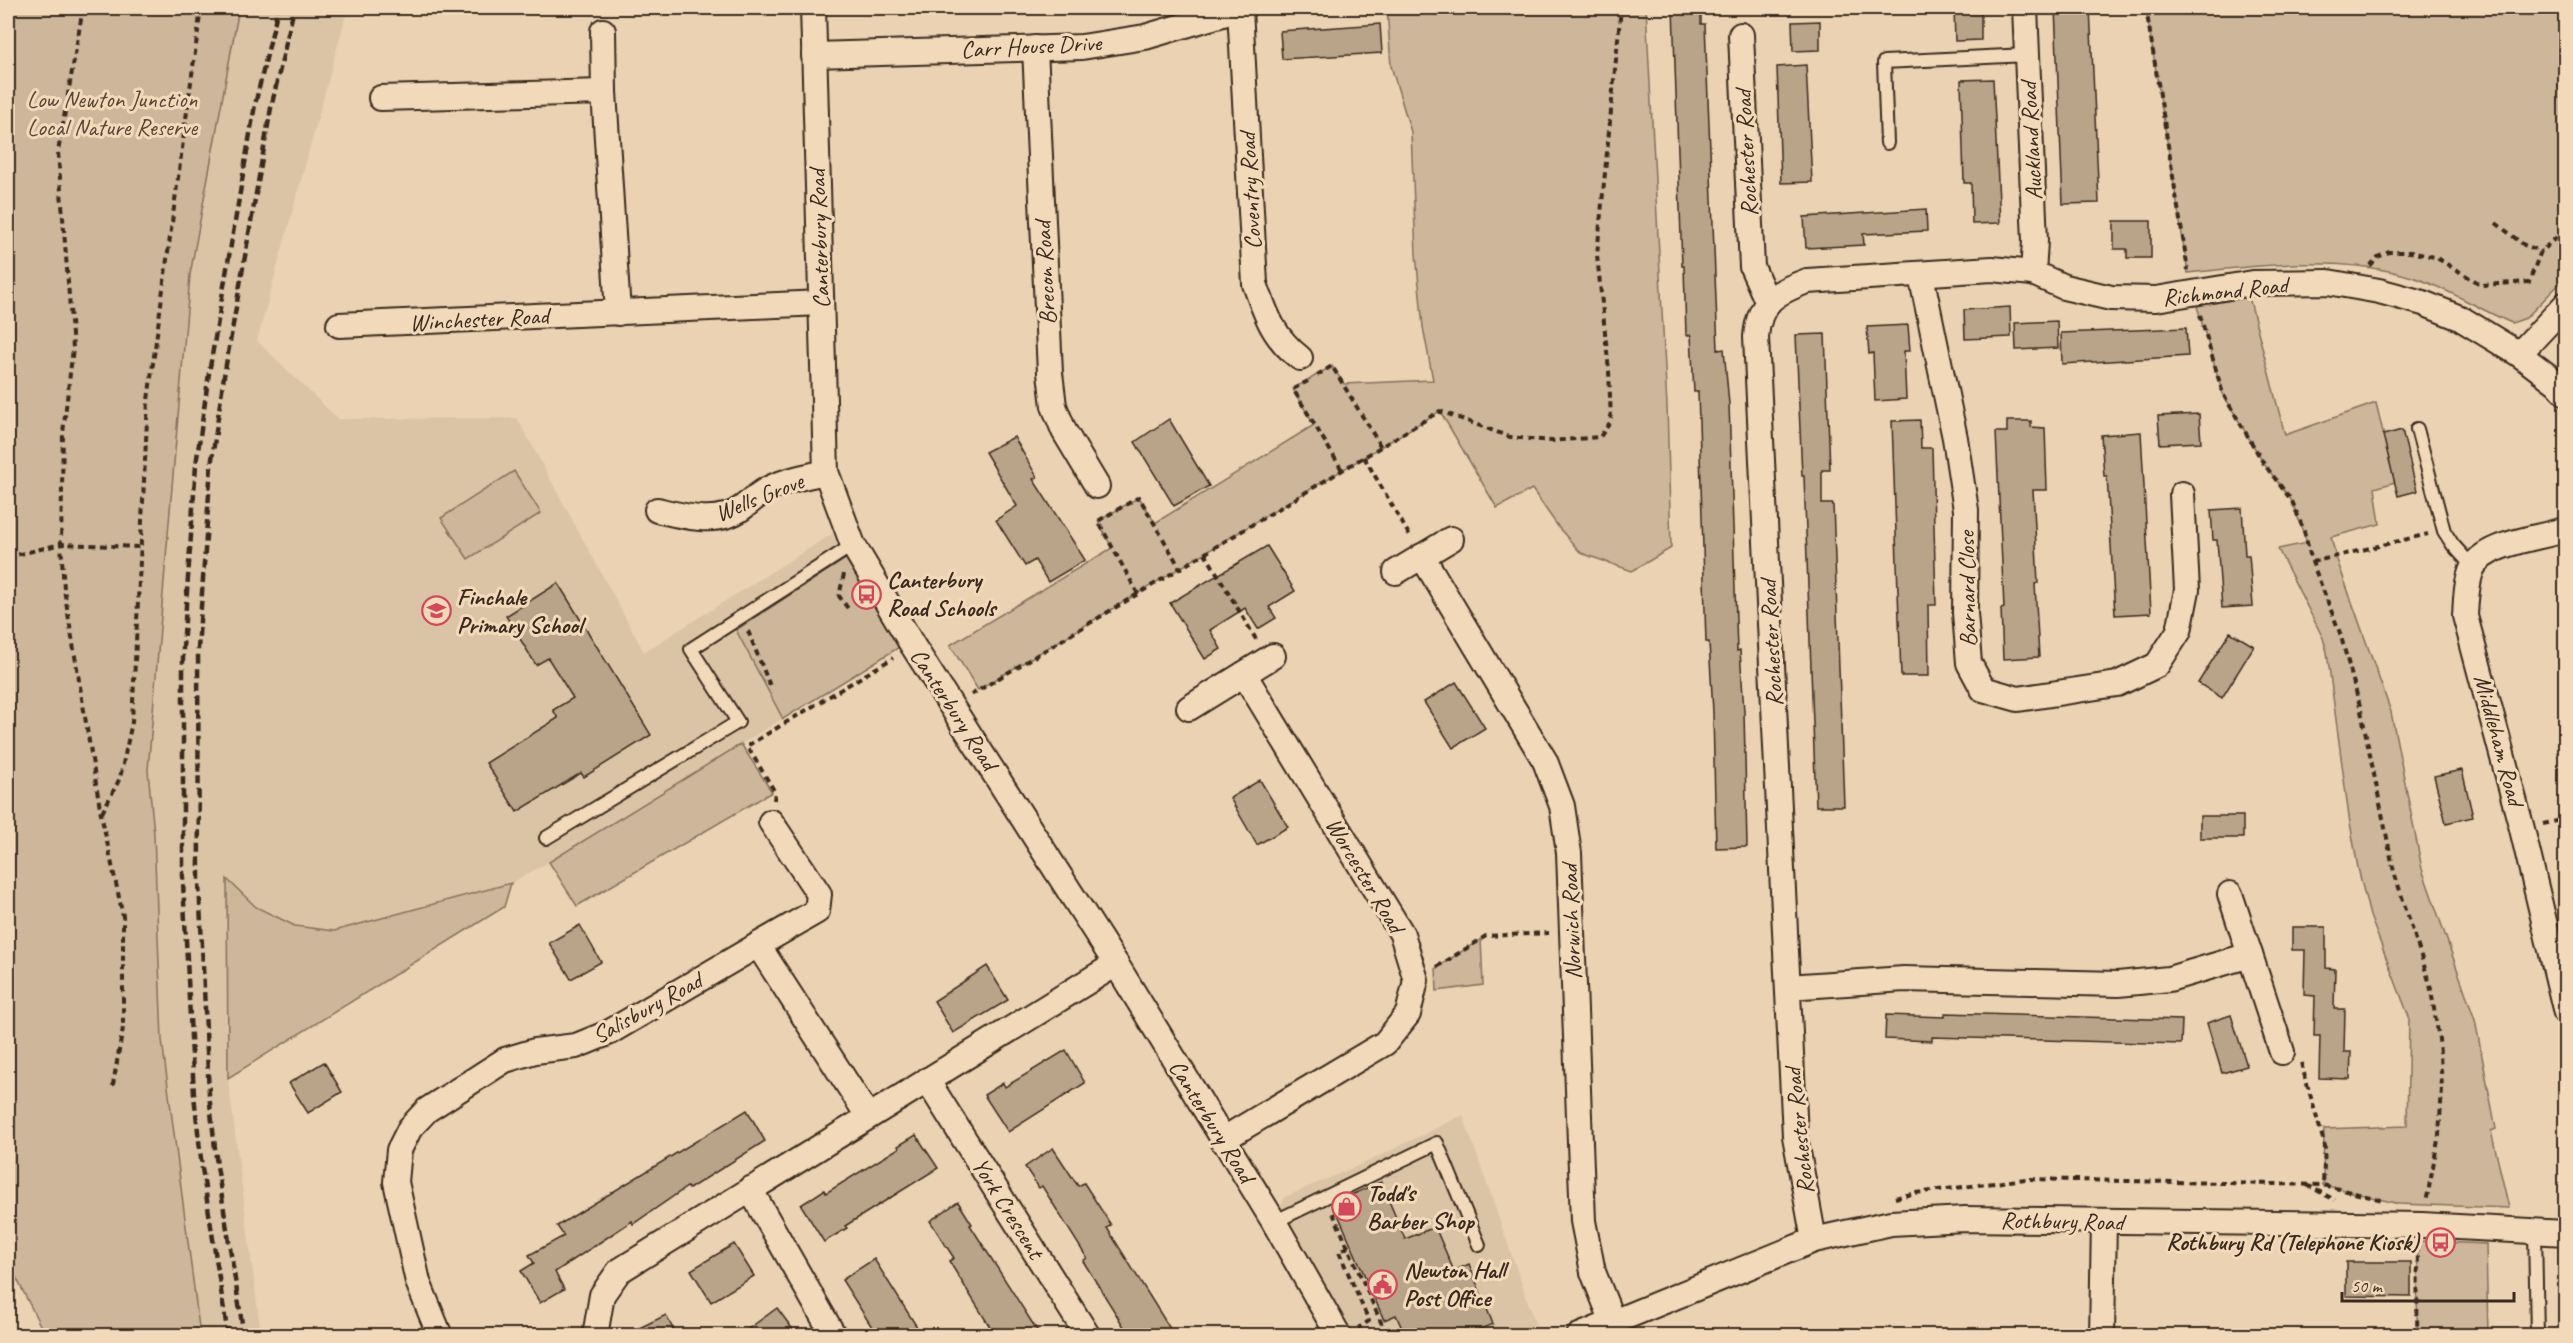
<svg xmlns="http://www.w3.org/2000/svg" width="2573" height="1343" font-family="Caveat,sans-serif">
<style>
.built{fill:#dbc4a6}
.green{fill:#cdb69a;stroke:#84705c;stroke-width:1.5}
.building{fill:#b9a389;stroke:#3b2a1e;stroke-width:1.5}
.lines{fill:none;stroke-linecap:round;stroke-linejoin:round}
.lane-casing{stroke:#3b2a1e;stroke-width:16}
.street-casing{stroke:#3b2a1e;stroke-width:28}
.path{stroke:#3b2a1e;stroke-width:4;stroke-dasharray:6 4.5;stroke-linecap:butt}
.lane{stroke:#f1d9b9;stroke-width:12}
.street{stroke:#f1d9b9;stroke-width:24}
.rail{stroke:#3b2a1e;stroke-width:4.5;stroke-dasharray:9 4.5;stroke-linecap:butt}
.labels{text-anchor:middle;stroke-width:6;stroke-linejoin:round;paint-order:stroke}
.street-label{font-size:24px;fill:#3b2a1e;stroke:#f1d9b9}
.park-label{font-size:24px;fill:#584637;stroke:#f1d9b9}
.poi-label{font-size:24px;font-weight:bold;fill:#3b2a1e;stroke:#f1d9b9;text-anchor:start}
</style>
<rect width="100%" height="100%" fill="#ead2b3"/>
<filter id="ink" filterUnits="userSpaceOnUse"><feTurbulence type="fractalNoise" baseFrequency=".0167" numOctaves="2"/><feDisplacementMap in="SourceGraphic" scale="12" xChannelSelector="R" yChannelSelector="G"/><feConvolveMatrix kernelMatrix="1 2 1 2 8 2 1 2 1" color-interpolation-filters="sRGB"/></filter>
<g filter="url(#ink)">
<g class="built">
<path d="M239,8H348L257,341L338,419L517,418L644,652L832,534L901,646L549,862L511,883L335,931L295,926L256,907L228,879V1078L261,1335L200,1336L162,1040L154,834L148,770L190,275Z"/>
<path d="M1463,1115L1536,1325L1511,1335H1339L1274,1222L1285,1197L1371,1160Z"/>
</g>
<g class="green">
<path d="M8,8H239L190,275L148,770L154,834L162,1040L200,1335H45L8,1261Z"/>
<path d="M1387,8H1646L1667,406L1671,548L1632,571L1581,553L1559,528L1532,489L1497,508L1440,411L978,690L950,645L1112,548L1098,521L1139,497L1155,523L1314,425L1293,389L1332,366L1344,384L1433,380L1423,327L1416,254L1411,132L1391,66Z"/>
<path d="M2146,8H2565V278L2526,318L2512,323C2478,309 2448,288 2412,277C2343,255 2259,265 2188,273Z"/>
<path d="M2249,297L2285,435L2376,403L2395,482L2375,488L2380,524L2331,537L2336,557L2391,712L2422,869L2475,1020L2496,1129L2491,1131L2509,1208L2399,1204L2323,1185L2324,1129L2407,1126L2409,1017L2370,916L2358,868L2349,817L2327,652L2323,638L2278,549L2307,543L2292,501L2264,464L2223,394L2197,306Z"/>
<path d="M514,471L541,513L468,559L441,518Z"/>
<path d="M847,558L901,646L783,719L736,630Z"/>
<path d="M741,744L772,792L577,906L549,862Z"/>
<path d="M227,879L256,907L295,926L334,931L511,883L504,907L228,1078Z"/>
<path d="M1481,939L1483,985L1437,991L1436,968Z"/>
<path d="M2418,1241L2486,1244L2488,1335H2417Z"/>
</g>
<g class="building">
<path d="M1673,8H1701V24H1705L1718,350L1724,349L1729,404L1737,651L1740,650L1744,712L1747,847L1716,848L1713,712L1709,642H1706L1698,391L1694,392L1691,335H1686L1684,266H1682Z"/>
<path d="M1954,8H1981V40L1955,41Z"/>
<path d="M2055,8H2090L2099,203L2063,204Z"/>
<path d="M1820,21V50L1793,51L1792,22Z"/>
<path d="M1380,24L1382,53L1282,59L1280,31Z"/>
<path d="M1806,65L1812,182L1781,183L1777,67Z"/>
<path d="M1993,79L2000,223L1972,224L1971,183H1964L1961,80Z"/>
<path d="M1926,209L1927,231L1863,234L1864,245L1806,248L1804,217Z"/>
<path d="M2114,221H2151V258H2127V249H2114Z"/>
<path d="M2010,307L2011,337L1965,339L1964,310Z"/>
<path d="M2057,321L2058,348L2016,350L2015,323Z"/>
<path d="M1908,325L1910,351H1904L1906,399L1875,401L1873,353L1869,354L1867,327Z"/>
<path d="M2186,328L2188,356L2062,364L2061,333Z"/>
<path d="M1825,334L1830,470H1822V504H1833L1844,806H1816L1804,476H1802L1796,335Z"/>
<path d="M2199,414L2201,442L2160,444L2158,416Z"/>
<path d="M1169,419L1209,486L1174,506L1135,442Z"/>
<path d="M1920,420L1921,448H1932L1936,605H1928L1929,676H1901L1892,421Z"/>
<path d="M2007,421H2031V427L2045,428L2047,490H2033L2038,583L2035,584L2039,657L2003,659L2001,609L2004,608L1996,432H2007Z"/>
<path d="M2402,430L2417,491L2398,496L2383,435Z"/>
<path d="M2141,432L2151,613L2115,615L2107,476H2104L2101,435Z"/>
<path d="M1014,437L1037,477L1033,479L1085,560L1048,582L1035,560L1025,566L996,520L1017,506L985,452Z"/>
<path d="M2242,508L2245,555H2249L2253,606L2222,608L2217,540H2213L2211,510Z"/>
<path d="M1267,546L1295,591L1269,607L1276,618L1258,629L1245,608L1210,630L1221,649L1205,659L1170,603Z"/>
<path d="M558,583L651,735L584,777L581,773L517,812L486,763L558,718L553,710L573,698L548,658L536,665L506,616Z"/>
<path d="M2230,632L2254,646L2222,698L2198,683Z"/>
<path d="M1456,682L1485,728L1453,748L1424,702Z"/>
<path d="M2462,770L2473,817L2446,823L2434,776Z"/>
<path d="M1260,780L1288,827L1257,845L1230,798Z"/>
<rect x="2200" y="816" width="43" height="22"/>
<path d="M580,925L601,962L571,979L549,943Z"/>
<path d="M2292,927H2326V968L2335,969L2334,1009H2345L2344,1052H2351L2350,1079L2319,1078L2320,1036H2314L2315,996L2304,995L2305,950H2292Z"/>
<path d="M987,966L1008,1000L953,1033L934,1001Z"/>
<path d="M1945,1013L2182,1020L2181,1044L1932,1037V1041L1885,1039L1886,1015L1945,1017Z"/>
<path d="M2231,1015L2247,1066L2222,1073L2207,1023Z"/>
<path d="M1066,1050L1085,1083L1008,1132L984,1095L1003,1083L1005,1087Z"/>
<path d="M324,1062L342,1092L308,1113L289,1083Z"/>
<path d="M747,1110L765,1141L689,1189L687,1187L633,1224L632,1221L555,1272L564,1289L540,1303L521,1271L534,1263L529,1255L564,1236L557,1226Z"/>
<path d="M916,1135L938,1168L845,1226L847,1228L824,1242L801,1205L824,1190L826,1193L899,1148L898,1146Z"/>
<path d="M1053,1148L1078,1186L1084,1183L1111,1225L1107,1228L1174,1335H1129L1083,1261L1087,1258L1042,1186L1039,1188L1025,1167Z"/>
<path d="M1381,1182L1405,1239L1435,1227L1454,1271L1469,1264L1493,1324L1466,1335H1405L1396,1315L1384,1320L1333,1203Z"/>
<path d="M958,1202L972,1224L970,1225L1040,1335H995L949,1261L954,1258L930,1221Z"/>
<path d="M734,1244L754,1276L711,1302L691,1270Z"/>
<path d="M874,1259L922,1335H877L842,1280Z"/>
<path d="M2346,1262H2411V1297L2346,1296Z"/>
<path d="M777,1308L797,1335H740Z"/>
<path d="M666,1315L676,1335H625Z"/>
</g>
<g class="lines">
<defs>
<g id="lane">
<path d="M1887,143L1884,62L2027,55"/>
<path d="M2417,429L2444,531L2453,545L2473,567"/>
<path d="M546,838L738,722L691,649L853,545"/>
<path d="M1274,1222L1437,1143L1479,1245"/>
<path d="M2535,1231L2537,1336"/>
</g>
<g id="street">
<path d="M813,8L826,472L853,545L913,646L1116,964L1274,1222L1339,1336"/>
<path d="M2025,8L2035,241L2033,273"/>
<path d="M1240,9L1255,284C1266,315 1273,337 1300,358"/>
<path d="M603,31L604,92"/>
<path d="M1741,35L1752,267L1768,303"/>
<path d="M1035,48L1050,373L1054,406L1064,431L1097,486"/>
<path d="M814,55L1082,47L1145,37L1243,8"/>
<path d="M381,98L604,92L618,313"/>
<path d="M1921,275L1955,438L1966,510L1965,613L1969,663L1983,689L2018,699L2117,684L2157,665L2179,631L2187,590L2182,494"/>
<path d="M339,325L821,303"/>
<path d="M2519,354L2566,304"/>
<path d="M657,510C683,516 718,526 742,508C753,500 760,492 772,487C789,479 808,476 826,472"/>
<path d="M2566,529C2540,539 2484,542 2472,569C2466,584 2466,600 2465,616L2522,829L2566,1013"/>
<path d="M1422,556L1545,761L1562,806L1569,853L1583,1221L1593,1272L1612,1320"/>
<path d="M1396,572L1451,539"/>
<path d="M1189,708L1273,656"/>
<path d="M2230,894L2282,1052"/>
<path d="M758,945L817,911L819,894L771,822"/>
<path d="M1788,987L1904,979L2118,984L2169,979L2250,955"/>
<path d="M927,1080L1088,1336"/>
<path d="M1222,1140L1385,1043L1408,1014L1416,980L1402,934L1244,674"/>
<path d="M750,1189L834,1336"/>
<path d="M1814,1240L1795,1136L1756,337C1759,301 1775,293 1807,281L1992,269L2033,273L2064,287L2111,298L2156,299L2253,283L2328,282L2379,291L2423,303L2460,318L2519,354L2557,383L2566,393"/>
<path d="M440,1336L418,1282L396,1182L399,1150L410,1128L427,1110L505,1060L535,1051L576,1046L608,1033L758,945L868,1116"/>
<path d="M597,1336L596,1330L602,1295L619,1271L1116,964"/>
<path d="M1579,1336L1814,1240L1891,1223L1965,1219L2422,1225L2566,1233"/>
<path d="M2102,1336L2104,1221"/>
</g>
</defs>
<use href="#lane" class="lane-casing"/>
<use href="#street" class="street-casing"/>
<g class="path">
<path d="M83,8L58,152L73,348L63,433L61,544L64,589L101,814L123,916V1028L112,1090"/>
<path d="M1723,8L1727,17"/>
<path d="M2146,8L2188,270"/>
<path d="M2496,223L2524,245L2541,251"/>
<path d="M2370,266L2378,257L2389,252H2410L2435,257L2482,285L2529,282L2541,251L2566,229"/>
<path d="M2200,315L2223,394L2264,464L2292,501L2304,531L2312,562L2340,633L2360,706L2394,872L2430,984L2439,1039L2442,1088L2439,1135L2426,1203"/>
<path d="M1317,375L1332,366L1381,447"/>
<path d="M1308,381L1293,389L1342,470"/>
<path d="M1364,457L1411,538"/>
<path d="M1205,553L1257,641"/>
<path d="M8,557L61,544L140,547"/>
<path d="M2312,562L2428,534"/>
<path d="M844,574L839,596L849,610"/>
<path d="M1138,594L1098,521L1139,497L1180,568"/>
<path d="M748,631L770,686"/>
<path d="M971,695L1440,411L1510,437L1551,441L1600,437L1611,421L1609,371L1597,255L1621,8"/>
<path d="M774,800L775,792L747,746L893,658"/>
<path d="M102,813L120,778L132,722L148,400L201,8"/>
<path d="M2543,824L2566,819"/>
<path d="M1437,967L1486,936L1549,933"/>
<path d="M2301,1063L2325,1146L2323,1184"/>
<path d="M2307,1185L2335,1200"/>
<path d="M1895,1198L1915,1193L2026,1179L2323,1185L2382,1200"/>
<path d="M1333,1213L1387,1336"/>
<path d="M1348,1247L1339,1252L1369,1321L1358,1328"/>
<path d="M2417,1336L2418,1246"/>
</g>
<use href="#lane" class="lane"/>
<use href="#street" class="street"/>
<g class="rail">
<path d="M228,1336L202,1168L194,1095L183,882V648L196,465L209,373L255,105L278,8"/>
<path d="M244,1336L217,1166L209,1094L199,882L198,649L211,466L224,376L271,108L294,8"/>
</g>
</g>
</g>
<defs>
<symbol id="bus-ring" viewBox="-11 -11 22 22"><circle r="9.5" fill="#f1d9b9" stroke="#d1495b" stroke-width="1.5"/><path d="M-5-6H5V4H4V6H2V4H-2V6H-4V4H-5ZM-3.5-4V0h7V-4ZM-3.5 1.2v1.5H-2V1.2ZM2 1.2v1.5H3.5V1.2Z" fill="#d1495b"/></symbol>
<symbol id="school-ring" viewBox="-11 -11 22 22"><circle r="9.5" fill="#f1d9b9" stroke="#d1495b" stroke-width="1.5"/><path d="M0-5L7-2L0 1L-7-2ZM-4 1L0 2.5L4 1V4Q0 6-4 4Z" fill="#d1495b"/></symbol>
<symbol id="shop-ring" viewBox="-11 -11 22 22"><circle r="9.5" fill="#f1d9b9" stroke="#d1495b" stroke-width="1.5"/><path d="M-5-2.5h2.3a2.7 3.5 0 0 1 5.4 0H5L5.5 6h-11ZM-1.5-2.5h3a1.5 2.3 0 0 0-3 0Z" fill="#d1495b"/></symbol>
<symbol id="civic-ring" viewBox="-11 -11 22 22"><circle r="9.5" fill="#f1d9b9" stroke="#d1495b" stroke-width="1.5"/><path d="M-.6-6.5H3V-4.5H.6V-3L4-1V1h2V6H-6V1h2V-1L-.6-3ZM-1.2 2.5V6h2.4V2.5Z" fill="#d1495b"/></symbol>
</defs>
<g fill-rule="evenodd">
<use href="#bus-ring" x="850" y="578" width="33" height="33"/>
<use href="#school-ring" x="420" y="594" width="33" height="33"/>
<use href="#shop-ring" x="1330" y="1190" width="33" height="33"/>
<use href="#bus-ring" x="2424" y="1226" width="33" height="33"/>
<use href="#civic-ring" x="1366" y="1268" width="33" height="33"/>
</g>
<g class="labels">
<g class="street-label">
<text transform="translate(1031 46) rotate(-3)" y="8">Carr House Drive</text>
<text transform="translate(2031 141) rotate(-93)" y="8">Auckland Road</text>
<text transform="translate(1746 153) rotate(-93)" y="8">Rochester Road</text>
<text transform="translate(1250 191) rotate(-93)" y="8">Coventry Road</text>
<text transform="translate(819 239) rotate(-92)" y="8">Canterbury Road</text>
<text transform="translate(1045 273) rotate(-93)" y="8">Brecon Road</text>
<text transform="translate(2225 291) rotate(-6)" y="8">Richmond Road</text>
<text transform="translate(479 319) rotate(-3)" y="8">Winchester Road</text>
<text transform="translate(759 497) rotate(-22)" y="8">Wells Grove</text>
<text transform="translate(1967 589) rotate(-91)" y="8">Barnard Close</text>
<text transform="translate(1771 643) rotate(-93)" y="8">Rochester Road</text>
<text transform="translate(954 709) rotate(57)" y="8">Canterbury Road</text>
<text transform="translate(2499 740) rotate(75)" y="8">Middleham Road</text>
<text transform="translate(1365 875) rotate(59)" y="8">Worcester Road</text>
<text transform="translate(1571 922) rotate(-92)" y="8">Norwich Road</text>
<text transform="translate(647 1008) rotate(-29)" y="8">Salisbury Road</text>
<text transform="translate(1212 1121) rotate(58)" y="8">Canterbury Road</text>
<text transform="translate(1799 1131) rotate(-96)" y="8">Rochester Road</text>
<text transform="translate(1008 1208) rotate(58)" y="8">York Crescent</text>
<text transform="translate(2062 1221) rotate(1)" y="8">Rothbury Road</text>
</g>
<g class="park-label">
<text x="112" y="107">Low Newton Junction<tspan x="112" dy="28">Local Nature Reserve</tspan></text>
</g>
<g class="poi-label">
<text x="887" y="588">Canterbury<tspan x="887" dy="28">Road Schools</tspan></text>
<text x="457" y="605">Finchale<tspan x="457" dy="28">Primary School</tspan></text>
<text x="1367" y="1201">Todd's<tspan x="1367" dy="28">Barber Shop</tspan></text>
<text x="2419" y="1250" text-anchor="end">Rothbury Rd (Telephone Kiosk)</text>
<text x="1404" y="1278">Newton Hall<tspan x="1404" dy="28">Post Office</tspan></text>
</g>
</g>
<rect width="2573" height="1343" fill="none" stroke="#f1d9b9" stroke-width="30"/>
<rect x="15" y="15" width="2543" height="1313" fill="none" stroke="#3b2a1e" stroke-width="2" filter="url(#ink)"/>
<path d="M2342 1292v9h172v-9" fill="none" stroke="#3b2a1e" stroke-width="3"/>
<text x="2351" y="1292" font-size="18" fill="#3b2a1e" stroke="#f1d9b9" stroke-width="4.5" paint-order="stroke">50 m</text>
</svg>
